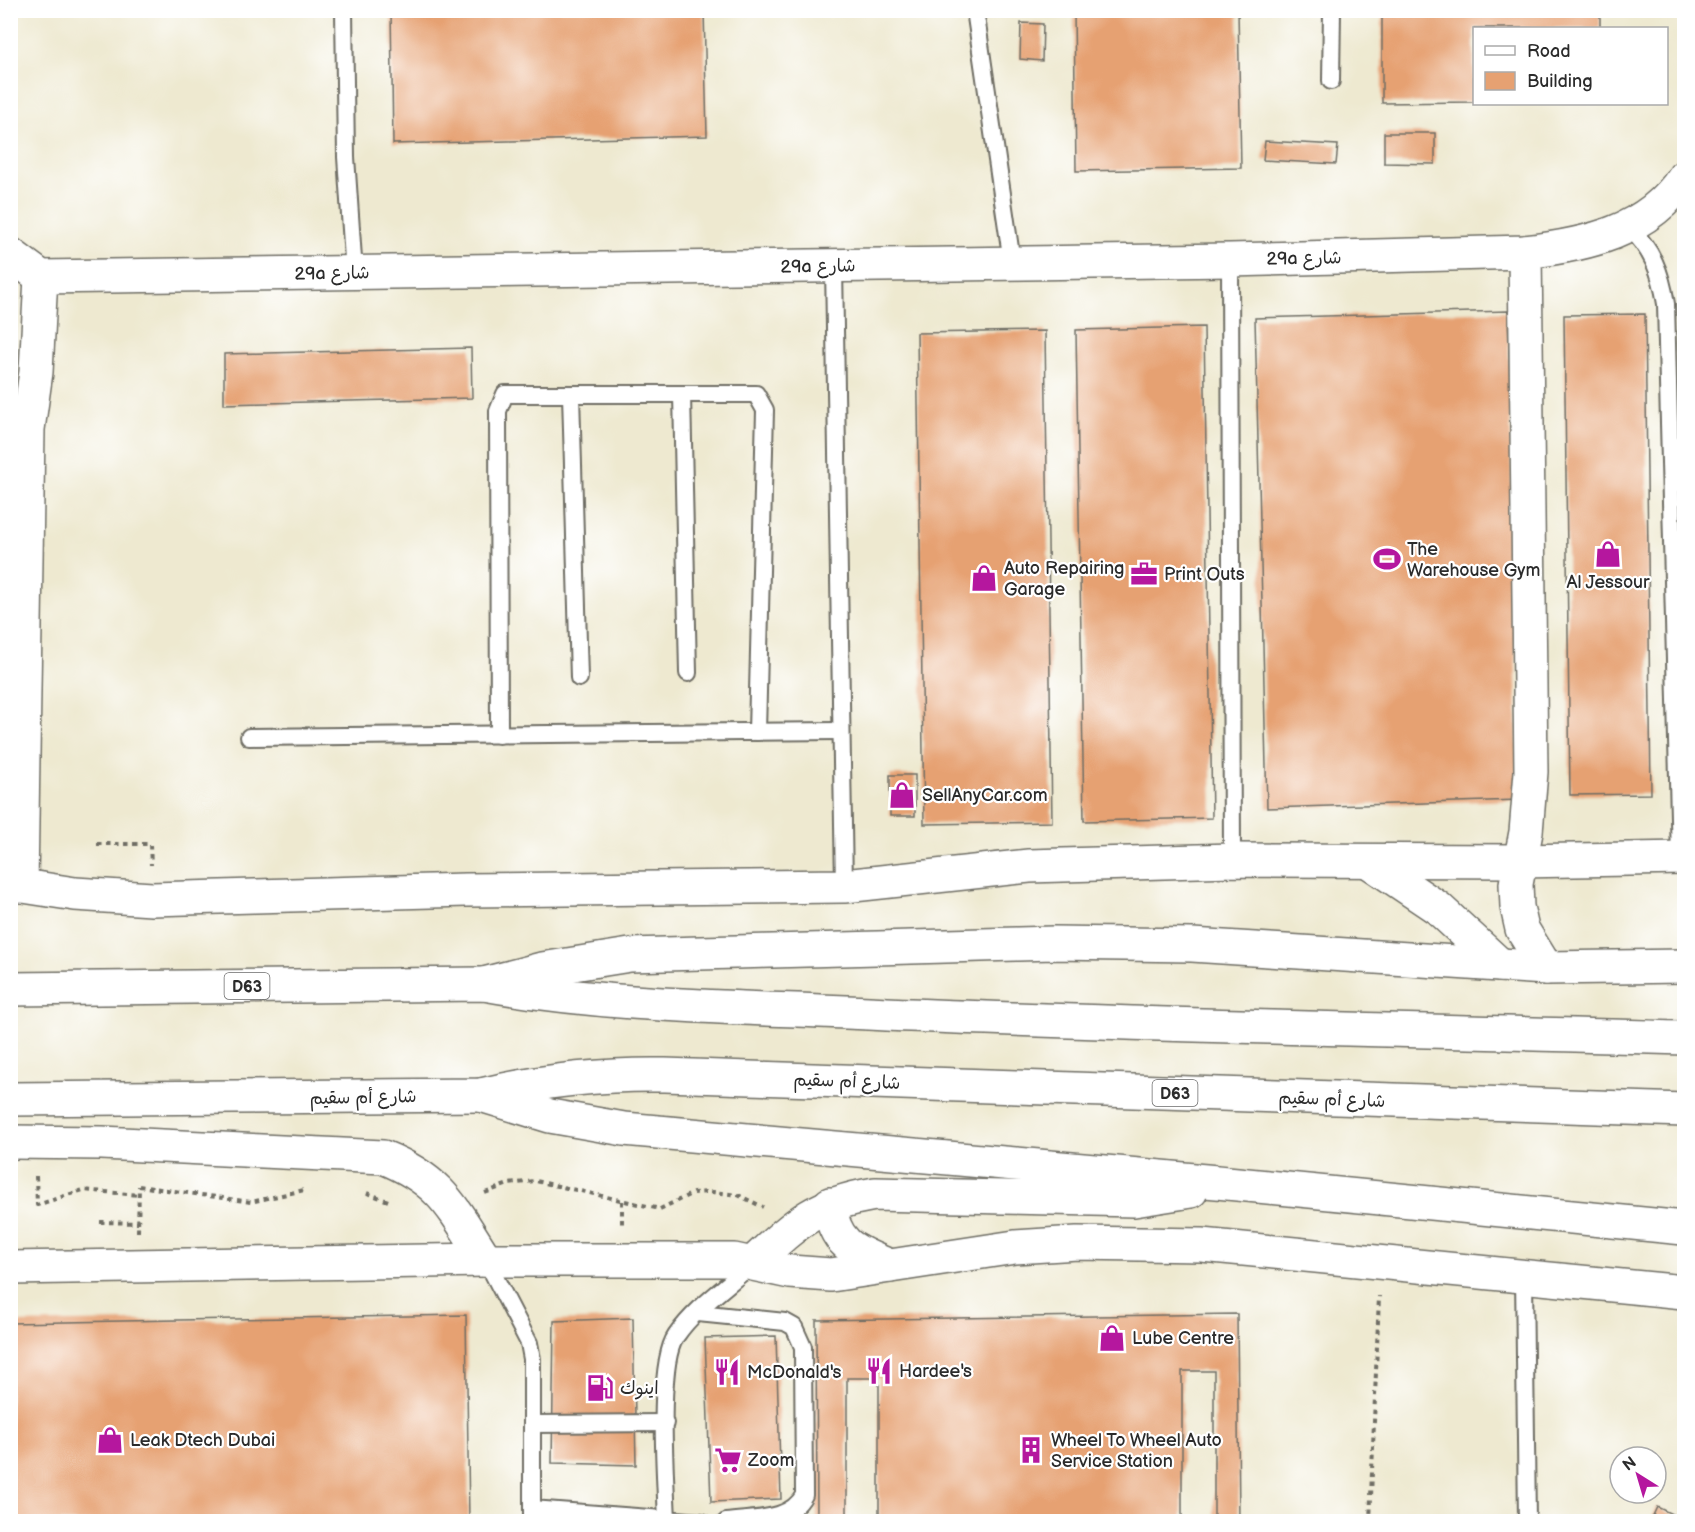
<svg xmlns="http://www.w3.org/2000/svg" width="1695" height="1532" font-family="'Balsamiq Sans','Playpen Sans Arabic',sans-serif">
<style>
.building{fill:#e6a172}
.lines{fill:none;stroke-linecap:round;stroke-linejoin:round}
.lane-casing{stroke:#6f6e65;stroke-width:20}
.street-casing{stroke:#6f6e65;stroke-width:36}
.secondary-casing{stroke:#6f6e65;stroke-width:36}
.primary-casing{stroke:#6f6e65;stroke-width:36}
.path{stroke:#6f6e65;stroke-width:4;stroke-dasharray:4.5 4.5;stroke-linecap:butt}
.lane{stroke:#fff;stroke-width:16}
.street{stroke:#fff;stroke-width:33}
.secondary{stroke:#fff;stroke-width:33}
.primary{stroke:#fff;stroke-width:33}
.labels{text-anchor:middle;stroke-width:4.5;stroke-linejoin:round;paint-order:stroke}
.shield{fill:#fff;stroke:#6b6b6b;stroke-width:1.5}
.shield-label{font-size:16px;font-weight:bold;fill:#2b2b2b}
.street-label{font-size:18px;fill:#2b2b2b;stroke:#fff}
.poi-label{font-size:18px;fill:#2b2b2b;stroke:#fff;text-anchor:start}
</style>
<rect width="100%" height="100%" fill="#fff"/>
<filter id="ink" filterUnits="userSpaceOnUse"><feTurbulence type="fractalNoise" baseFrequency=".0167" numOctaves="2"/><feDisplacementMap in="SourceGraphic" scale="12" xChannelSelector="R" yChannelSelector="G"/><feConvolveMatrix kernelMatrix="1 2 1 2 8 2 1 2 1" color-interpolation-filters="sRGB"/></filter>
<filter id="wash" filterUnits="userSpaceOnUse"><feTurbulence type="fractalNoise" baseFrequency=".008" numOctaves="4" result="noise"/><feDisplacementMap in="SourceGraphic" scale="24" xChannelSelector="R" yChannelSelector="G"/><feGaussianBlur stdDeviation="1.35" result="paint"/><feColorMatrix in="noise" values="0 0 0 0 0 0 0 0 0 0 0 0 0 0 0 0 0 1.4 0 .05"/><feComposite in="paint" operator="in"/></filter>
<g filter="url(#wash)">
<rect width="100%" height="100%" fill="#eee9d0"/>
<g id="blocks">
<g class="building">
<path d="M391,10H704L707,136L393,144Z"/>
<path d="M777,10H878V13L777,14Z"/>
<path d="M1074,10H1238L1241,168L1076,171Z"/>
<path d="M1382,10H1600V28H1474V102L1382,103Z"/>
<path d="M1021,23L1043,24L1042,61L1020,59Z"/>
<path d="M1384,133H1435V164L1384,163Z"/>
<path d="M1265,141L1338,145L1336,164L1263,160Z"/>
<path d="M1508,311L1519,800L1267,808L1255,318Z"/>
<path d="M1645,314L1651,794L1570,795L1564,315Z"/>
<path d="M1204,327L1212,818L1084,821L1076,330Z"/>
<path d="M1045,331L1052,822L924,824L917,333Z"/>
<path d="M471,348L472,398L224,404V354Z"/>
<rect x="890" y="775" width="25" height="41"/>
<path d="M1237,1314L1239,1522H1214V1371H1182V1522H879V1378H847V1522H817L816,1320Z"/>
<path d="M466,1315L469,1522H10V1323Z"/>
<path d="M633,1318L636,1465L552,1463L554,1321Z"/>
<path d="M776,1336L781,1499L711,1502L705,1338Z"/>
<path d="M1657,1507L1674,1515L1671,1522H1650Z"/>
</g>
</g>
</g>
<g filter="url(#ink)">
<use href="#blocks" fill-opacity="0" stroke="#6f6e65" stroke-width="1.5"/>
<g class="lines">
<defs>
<g id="lane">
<path d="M344,10L346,157L354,273"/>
<path d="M975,10L1012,262"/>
<path d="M1331,81L1332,10"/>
<path d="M1629,227C1652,250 1661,272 1666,304L1680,858"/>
<path d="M1230,260L1232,860"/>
<path d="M834,266L844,886"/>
<path d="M571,394L579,678"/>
<path d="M682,394L688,673"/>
<path d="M499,735L498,411L505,394H756L765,410L757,732"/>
<path d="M249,737L841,731"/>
<path d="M486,1260L529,1343L532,1359V1522"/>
<path d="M1524,1276L1527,1522"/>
<path d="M698,1313L785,1322L794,1327L803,1347L804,1495C790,1522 753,1518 726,1522"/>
<path d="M533,1424L665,1423"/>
<path d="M532,1509L702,1522"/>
<path d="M667,1522C666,1482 656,1365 676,1336C695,1308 728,1286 753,1263"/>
</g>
<g id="street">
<path d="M1525,252L1531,772L1526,832L1516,884L1517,907L1522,929L1546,968"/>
<path d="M10,254L41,277L1230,260L1525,252C1586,245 1648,232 1684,177"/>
<path d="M1368,861L1438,908L1500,965"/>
<path d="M10,884L75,894L152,899L466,890L844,886L1029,866L1232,860L1520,861L1684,858"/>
<path d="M21,886L28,429L36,372L41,277"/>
<path d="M10,1268L486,1260H734L790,1272L831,1275L1015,1247L1077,1243L1202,1245L1684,1292"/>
</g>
<g id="secondary">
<path d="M484,984L542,969L630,955L1054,943L1192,945L1546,968L1684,966"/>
<path d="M481,1095L550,1116L624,1129L1217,1182L1684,1228"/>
<path d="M830,1204C833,1245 856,1252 890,1266"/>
<path d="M753,1263C796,1223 815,1204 875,1194L1134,1200L1191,1191"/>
</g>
<g id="primary">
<path d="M10,989L484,984C617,1008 753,1007 887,1014C1153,1026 1419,1030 1684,1038"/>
<path d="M10,1099L481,1095C543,1080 602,1074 665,1075L1684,1110"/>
<path d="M10,1142L102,1143L383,1157C443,1181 453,1209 486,1260"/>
</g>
</defs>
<use href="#lane" class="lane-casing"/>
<use href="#street" class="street-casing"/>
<use href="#secondary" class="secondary-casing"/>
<use href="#primary" class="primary-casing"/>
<g class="path">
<path d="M97,844H150L151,865"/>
<path d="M36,1176L37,1205L83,1190L139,1195"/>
<path d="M139,1186L251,1202L304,1190"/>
<path d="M367,1193L391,1202"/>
<path d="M485,1193L508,1184L536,1181L660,1209L693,1193L713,1192L738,1195L763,1207"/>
<path d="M622,1201V1224"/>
<path d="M100,1222L138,1223"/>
<path d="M138,1232L139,1186"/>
<path d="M1370,1522L1379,1296"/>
</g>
<use href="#lane" class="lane"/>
<use href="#street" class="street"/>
<use href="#secondary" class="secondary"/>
<use href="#primary" class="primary"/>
</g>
</g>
<defs>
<symbol id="shop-bare" viewBox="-9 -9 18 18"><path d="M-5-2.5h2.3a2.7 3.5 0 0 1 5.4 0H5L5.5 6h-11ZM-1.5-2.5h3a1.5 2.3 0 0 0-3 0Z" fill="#b5179e" stroke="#fff" stroke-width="2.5" paint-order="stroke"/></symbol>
<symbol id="stadium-bare" viewBox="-9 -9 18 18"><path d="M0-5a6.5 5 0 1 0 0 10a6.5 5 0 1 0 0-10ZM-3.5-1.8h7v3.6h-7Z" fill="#b5179e" stroke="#fff" stroke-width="2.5" paint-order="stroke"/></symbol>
<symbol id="office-bare" viewBox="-9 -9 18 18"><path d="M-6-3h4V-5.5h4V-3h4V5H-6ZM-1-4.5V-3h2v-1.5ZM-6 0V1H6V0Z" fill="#b5179e" stroke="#fff" stroke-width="2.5" paint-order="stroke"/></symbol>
<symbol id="restaurant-bare" viewBox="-9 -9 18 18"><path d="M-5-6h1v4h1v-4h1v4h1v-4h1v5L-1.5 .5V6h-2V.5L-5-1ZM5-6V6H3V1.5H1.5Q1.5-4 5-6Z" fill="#b5179e" stroke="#fff" stroke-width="2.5" paint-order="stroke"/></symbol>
<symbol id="fuel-bare" viewBox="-9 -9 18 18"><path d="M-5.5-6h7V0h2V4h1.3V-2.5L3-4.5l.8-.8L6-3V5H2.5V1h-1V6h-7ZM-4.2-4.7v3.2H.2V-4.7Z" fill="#b5179e" stroke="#fff" stroke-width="2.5" paint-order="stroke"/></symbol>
<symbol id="building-bare" viewBox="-9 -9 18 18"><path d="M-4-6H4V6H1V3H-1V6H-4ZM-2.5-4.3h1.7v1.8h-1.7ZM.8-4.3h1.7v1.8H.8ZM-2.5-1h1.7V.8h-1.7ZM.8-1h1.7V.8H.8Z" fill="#b5179e" stroke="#fff" stroke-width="2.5" paint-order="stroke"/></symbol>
<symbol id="supermarket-bare" viewBox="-9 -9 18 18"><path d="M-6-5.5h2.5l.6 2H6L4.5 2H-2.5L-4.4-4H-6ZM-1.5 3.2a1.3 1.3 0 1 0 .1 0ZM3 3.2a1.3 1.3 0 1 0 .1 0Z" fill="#b5179e" stroke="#fff" stroke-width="2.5" paint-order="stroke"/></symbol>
</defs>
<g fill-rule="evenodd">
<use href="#shop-bare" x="1589" y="535" width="38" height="38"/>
<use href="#stadium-bare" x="1368" y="540" width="38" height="38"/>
<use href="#office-bare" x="1125" y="555" width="38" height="38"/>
<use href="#shop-bare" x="965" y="559" width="38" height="38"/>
<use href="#shop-bare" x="883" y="776" width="38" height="38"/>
<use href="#shop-bare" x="1093" y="1319" width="38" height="38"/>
<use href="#restaurant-bare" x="860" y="1352" width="38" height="38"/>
<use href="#restaurant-bare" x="708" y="1353" width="38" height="38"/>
<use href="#fuel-bare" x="581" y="1369" width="38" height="38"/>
<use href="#shop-bare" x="91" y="1421" width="38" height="38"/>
<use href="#building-bare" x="1012" y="1431" width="38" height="38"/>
<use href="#supermarket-bare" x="709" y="1441" width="38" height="38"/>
</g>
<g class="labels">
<g class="shield">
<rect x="224.5" y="973" width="45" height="26" rx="4.5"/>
<rect x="1152.5" y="1080" width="45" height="26" rx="4.5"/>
</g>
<g class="shield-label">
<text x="247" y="992">D63</text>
<text x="1175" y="1099">D63</text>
</g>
<g class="street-label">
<text transform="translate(1304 258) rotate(-1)" y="6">29a شارع</text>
<text transform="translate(818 266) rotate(-1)" y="6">29a شارع</text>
<text transform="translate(332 273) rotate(-1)" y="6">29a شارع</text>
<text transform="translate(847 1081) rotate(2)" y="6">شارع أم سقيم</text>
<text transform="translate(363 1097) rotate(-1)" y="6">شارع أم سقيم</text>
<text transform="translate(1332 1099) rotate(2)" y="6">شارع أم سقيم</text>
</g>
<g class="poi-label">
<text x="1407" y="555">The<tspan x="1407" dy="21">Warehouse Gym</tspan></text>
<text x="1004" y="574">Auto Repairing<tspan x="1004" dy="21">Garage</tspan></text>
<text x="1164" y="580">Print Outs</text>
<text x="1608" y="588" text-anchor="middle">Al Jessour</text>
<text x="922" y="801">SellAnyCar.com</text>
<text x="1132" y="1344">Lube Centre</text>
<text x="899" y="1377">Hardee's</text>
<text x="747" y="1378">McDonald's</text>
<text x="620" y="1394">اينوك</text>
<text x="130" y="1446">Leak Dtech Dubai</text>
<text x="1051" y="1446">Wheel To Wheel Auto<tspan x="1051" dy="21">Service Station</tspan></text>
<text x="748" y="1466">Zoom</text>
</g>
</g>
<rect width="1695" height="1532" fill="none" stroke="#fff" stroke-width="36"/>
<rect x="1473" y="27" width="195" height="78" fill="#ffffff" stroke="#aaaaaa" stroke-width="1.5"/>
<rect x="1485" y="46" width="30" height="9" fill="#ffffff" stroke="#aaaaaa" stroke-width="1.5"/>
<text x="1527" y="57" font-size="18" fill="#2b2b2b">Road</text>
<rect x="1485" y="72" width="30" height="18" fill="#e6a172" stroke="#aaaaaa" stroke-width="1.5"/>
<text x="1527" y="87" font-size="18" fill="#2b2b2b">Building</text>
<g transform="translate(1638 1475) rotate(323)"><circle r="28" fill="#ffffff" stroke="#aaaaaa" stroke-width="1.5"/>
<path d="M0-4.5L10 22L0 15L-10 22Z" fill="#b5179e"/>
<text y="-9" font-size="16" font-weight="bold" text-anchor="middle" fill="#2b2b2b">N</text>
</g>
</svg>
